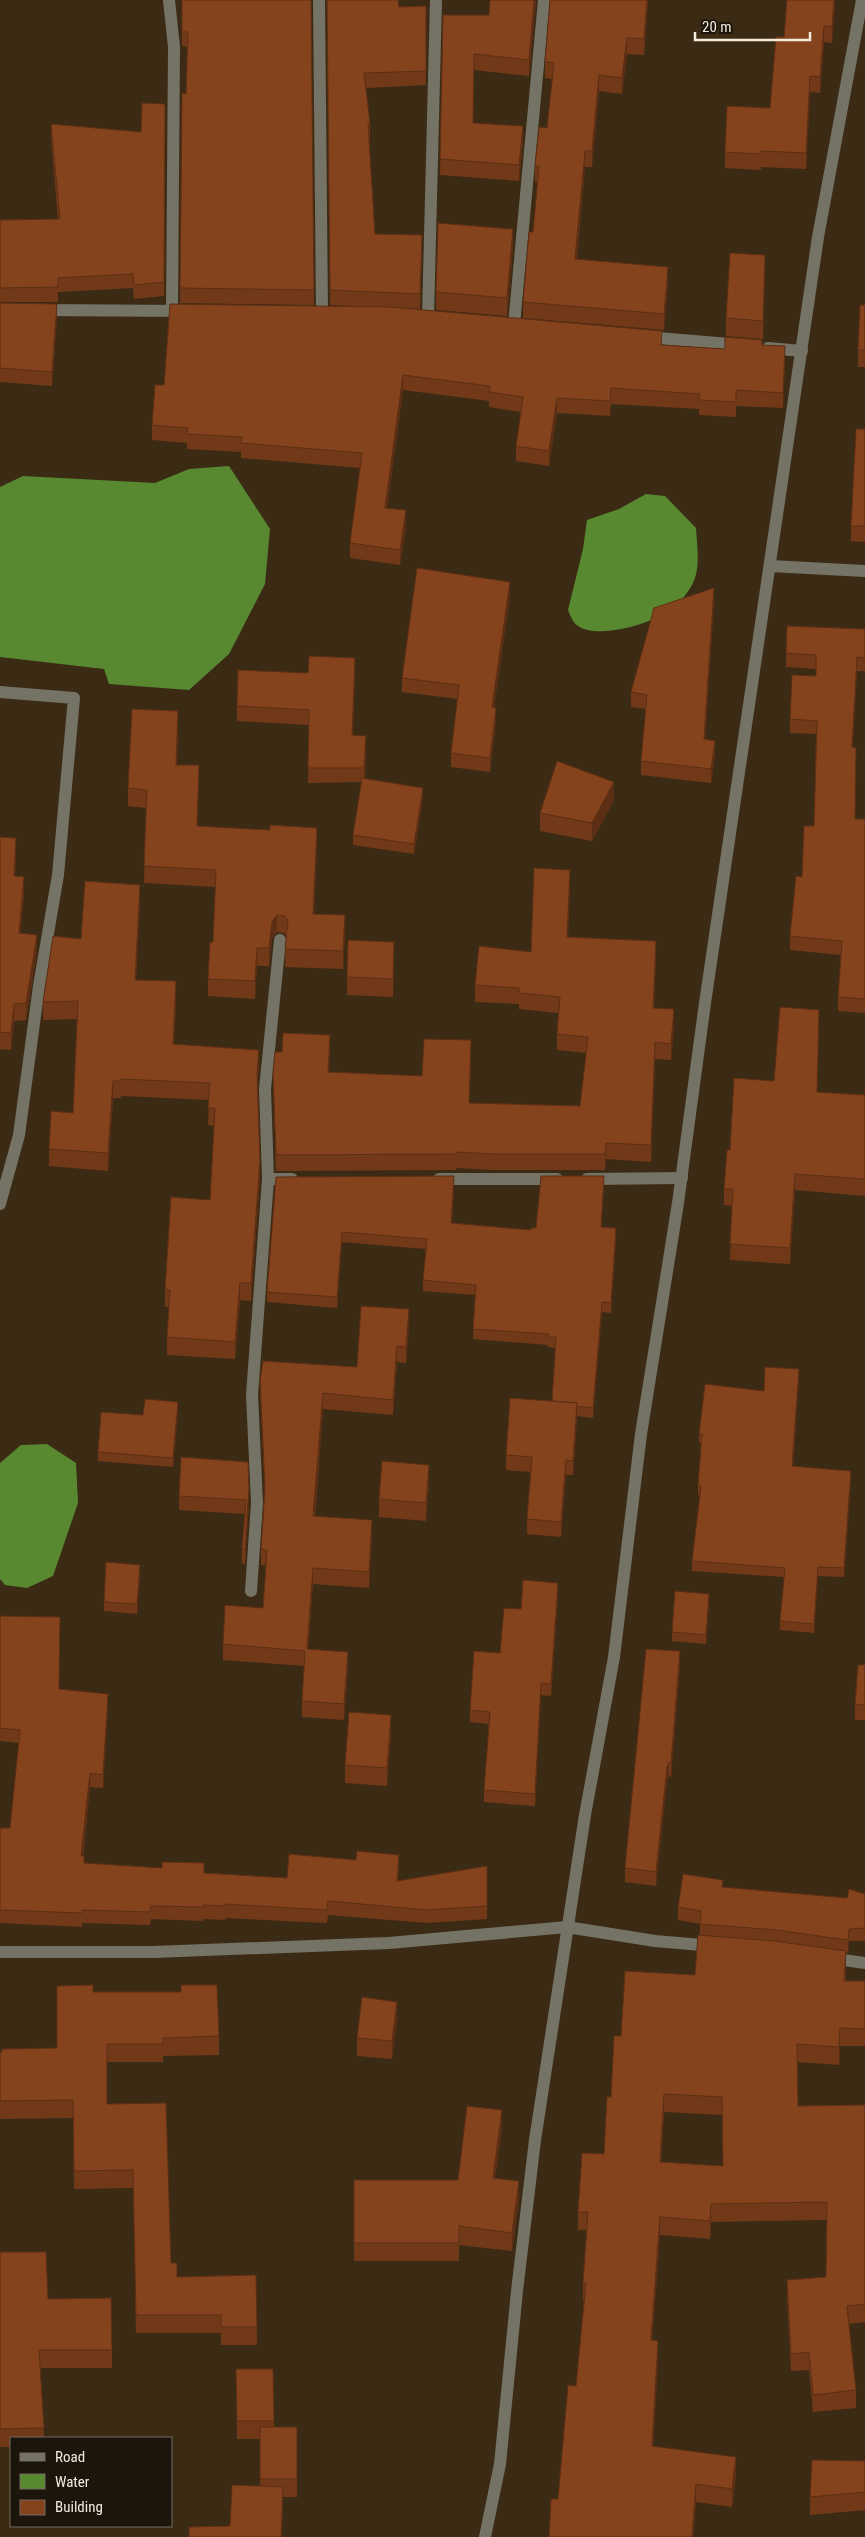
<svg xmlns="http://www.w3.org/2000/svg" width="865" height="2537" font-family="'Roboto Condensed',sans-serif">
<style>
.water{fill:#588830}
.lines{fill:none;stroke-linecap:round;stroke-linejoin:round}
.minor{stroke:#747366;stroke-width:12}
.wall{fill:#723919;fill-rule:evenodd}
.shaded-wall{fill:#5c2e14}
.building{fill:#84421d;stroke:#5c2e14;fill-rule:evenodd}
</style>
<rect width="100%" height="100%" fill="#3b2b15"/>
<g class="water">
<path d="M229,466L270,529L265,584L229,654L189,690L109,684L104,669L0,657V487L23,476L155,483L189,469Z"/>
<path d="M646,494L665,496L696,528C697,546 701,568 692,585C688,592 679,604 673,609C654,623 598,640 578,626C573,623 570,615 568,610L583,549L587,520L619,509Z"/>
<path d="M47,1444L76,1463L78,1503L53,1576L27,1588L5,1585L0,1579V1463L21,1445Z"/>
</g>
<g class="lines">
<g class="minor">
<path d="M169,0L174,47L172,311"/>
<path d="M319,0L322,313"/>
<path d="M40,310L185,311"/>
<path d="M428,317L436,0"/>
<path d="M514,325L544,0"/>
<path d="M646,337L741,345"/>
<path d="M768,348L802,351"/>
<path d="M770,566L865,571"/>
<path d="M0,692L74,698L58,875L39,986L19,1135L0,1204"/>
<path d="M268,1179L265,1089L280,940"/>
<path d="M439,1179H557"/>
<path d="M587,1179L682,1178"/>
<path d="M251,1591L257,1503L252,1395L268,1179H292"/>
<path d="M0,1952H154L389,1943L567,1927L655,1941L713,1946"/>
<path d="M830,1958L865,1963"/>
<path d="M485,2537L500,2464L517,2291L535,2140L585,1815L614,1657L641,1434L678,1203L705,1003L818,237L862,0"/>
</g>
</g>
<g class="wall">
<path d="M182,0H311L314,305L180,303L182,96L186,94L187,47L182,46Z"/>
<path d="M327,0L399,7L426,6V85L366,88L370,124V139H369L375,234L422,249L420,309L399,308L662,345L725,349L762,345L785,361L783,408L736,406V417L699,415V409L611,404L610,416L557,413L549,466L516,461V446L521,412L489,407V401L403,390L387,508L406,526L400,565L350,558V543L360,468L241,458V452L187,449V443L152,440V425L164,385L371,307L330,305Z"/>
<path d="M490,0H536L529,76L474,70L473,123L523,142L519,181L440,175L443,15H489Z"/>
<path d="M648,0L644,55L627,54L622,94L599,91L592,167H585L577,259L668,283L664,330L523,318V302L533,232L538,182H535V166L547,128L552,79L545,78V62Z"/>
<path d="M835,0L832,43L824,42L820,93L810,92L806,169L761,167V170L725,168V152L770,108L784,37Z"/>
<path d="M165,104L164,296L134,299L133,288L58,292V302H0V220L58,219L51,138V124L141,132Z"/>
<path d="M513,247L507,316L436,310V292Z"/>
<path d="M765,274L763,339L726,336V318Z"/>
<path d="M0,303L57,318L52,386L0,382Z"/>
<path d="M865,305V367H858V350Z"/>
<path d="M865,429V542L851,541V526Z"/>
<path d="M510,596L494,707L496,721L490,772L451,767V753L458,699L402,692V678Z"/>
<path d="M714,602L705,739L715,755L711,783L641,775V761L646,709L631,707V692Z"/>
<path d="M865,629V671H857L852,747L855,819H865V1013L838,1011V997L841,955L790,950V936L802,877L814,826L816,734L790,733V719L816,676V669L786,667V653Z"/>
<path d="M308,673H355L353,735L366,751L365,779L423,797L414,854L353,845V835L361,782L308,783L309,725L237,721V706Z"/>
<path d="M178,728L177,765L199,783L197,826L317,845L314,914L345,933L343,969L285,967L286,936L284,933L277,932L272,939L269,966H257L255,999L208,996V979L213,942L215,887L144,883L146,808L128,806V788Z"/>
<path d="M614,800L592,841L540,831V813Z"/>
<path d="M0,837L16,855L15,876L24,894L20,933L37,952L26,1020L14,1021L11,1050L0,1049Z"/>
<path d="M570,886L568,937L656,957L654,1008L674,1026L671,1060L655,1059L651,1162L606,1159L605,1170H493L456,1168V1170L276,1171L273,1073L282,1052L330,1051L329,1072L422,1076L471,1057L469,1103L580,1106L586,1053L557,1050V1034L558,1013L519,1009V1004L475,1002V985L531,952Z"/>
<path d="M140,903L136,980L176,999L174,1044L259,1067L257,1085L260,1179L251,1301L240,1300L235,1359L167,1355V1337L169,1307H165V1289L210,1200L214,1126L208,1125L209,1100L121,1096V1098H113L108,1171L49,1166V1149L73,1113L77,1019L43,1020V1002L81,939Z"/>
<path d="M394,960L393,997L347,995V977Z"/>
<path d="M819,1027L817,1092L865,1095V1196L795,1190L790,1264L730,1260L732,1206L724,1205V1189L730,1150L774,1081Z"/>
<path d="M276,1177L454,1187L452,1223L531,1230L536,1228L604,1186L601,1227L616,1238L611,1313L602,1312L593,1418L577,1416L573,1475H566L561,1537L527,1534V1519L531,1472L506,1470V1455L552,1401L556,1348L548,1347V1345L473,1339L476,1295L423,1291V1280L426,1249L342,1242L337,1308L267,1302V1292Z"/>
<path d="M409,1325L406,1363L397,1362L393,1415L323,1409L315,1516L372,1536L369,1588L313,1584L308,1649L348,1668L344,1720L302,1717V1701L304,1666L223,1660V1644L263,1608L266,1565H261V1549L265,1494L260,1380L357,1367Z"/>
<path d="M799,1379L793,1466L851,1480L844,1577L818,1576L814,1633L780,1630V1621L784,1577L692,1571V1561L700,1495H698V1485L701,1443H699V1434L764,1391Z"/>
<path d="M178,1411L173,1467L98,1461V1452Z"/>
<path d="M248,1462L249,1503L245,1564L242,1563V1549L245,1514L179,1510V1496Z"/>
<path d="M429,1483L426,1521L379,1517V1499Z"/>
<path d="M140,1574L137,1614L104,1611V1602Z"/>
<path d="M558,1595L551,1696L541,1695L535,1806L484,1802V1790L489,1724L470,1722V1710L500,1653L521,1609Z"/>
<path d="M709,1603L706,1644L672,1641V1632Z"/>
<path d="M0,1616L59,1689L108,1707L103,1788L90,1787L83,1856L84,1863L204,1873L287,1878L399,1868L398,1881L487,1866V1919L427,1923L328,1915L327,1923L225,1918V1920L203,1919V1921L151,1919L150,1925L82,1923V1927L0,1923V1828H10L19,1743L0,1741Z"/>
<path d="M680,1665L671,1777L669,1776L667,1781L656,1886L625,1882V1868Z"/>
<path d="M865,1665V1720H855V1704Z"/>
<path d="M391,1734L387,1786L345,1783V1765Z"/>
<path d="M723,1887L847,1898L865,1894V1941H849L848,1953L846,1952V1981H865V2046H840L839,2065L797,2062L798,2106L865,2105V2322L849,2324L856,2390V2408L813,2412L809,2370L791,2371L787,2298V2280L826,2277L827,2220L711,2222L710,2239L660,2235L652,2340L658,2359L653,2447L736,2475L732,2507L696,2502L693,2537H549L558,2499L576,2386L584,2301H583V2283L587,2230H578V2212L604,2154L611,2097L621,2036L695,1975L700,1935V1924L678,1920V1907ZM664,2112L722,2115L723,2166L661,2162Z"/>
<path d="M93,1992L219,2036V2055L163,2056V2062H107V2104L177,2277L256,2275L257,2345H221V2333H136L133,2188L74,2189L73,2118L0,2119V2052L57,2048Z"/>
<path d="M397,2020L392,2059L357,2056V2038Z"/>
<path d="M502,2129L495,2178L519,2199L512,2251L459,2245V2261H354V2180H458Z"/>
<path d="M0,2252L48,2299L112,2350V2368H40L44,2438H11V2447H0Z"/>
<path d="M273,2369L274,2427H297V2497H283L282,2537L230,2526L260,2486V2439H237L236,2387Z"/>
<path d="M865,2461V2510L810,2515V2497Z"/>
</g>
<g class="shaded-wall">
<path d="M534,0H536L529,76V60Z"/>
<path d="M647,0H648L644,55V39Z"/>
<path d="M834,0H835V7L832,43V27Z"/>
<path d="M824,26V42L820,93V77Z"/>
<path d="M627,38V54L622,94V78Z"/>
<path d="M599,75V91L592,167V151Z"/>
<path d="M810,76V92L806,169V153Z"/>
<path d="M523,126V142L519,181V165Z"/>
<path d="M585,151V167L575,275V259Z"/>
<path d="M513,229V247L507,316V298Z"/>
<path d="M765,255V274L763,339V321Z"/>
<path d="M668,267V283L664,330V314Z"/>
<path d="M57,304V318L52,386V372Z"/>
<path d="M785,346V361L783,408V393Z"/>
<path d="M403,375V390L385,523V508Z"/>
<path d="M557,398V413L549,466V451Z"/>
<path d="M406,510V526L400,565V550Z"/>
<path d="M510,582V596L492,721V707Z"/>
<path d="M714,588V602L704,753V739Z"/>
<path d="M857,657V671L852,761V747Z"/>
<path d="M355,658V673L352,750V735Z"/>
<path d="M496,708V721L490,772V758Z"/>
<path d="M178,711V728L176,782V765Z"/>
<path d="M366,736V751L364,782V768Z"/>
<path d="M715,741V755L711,783V769Z"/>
<path d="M199,765V783L197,844V826Z"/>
<path d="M614,782V800L592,841V823Z"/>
<path d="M423,788V797L414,854V844Z"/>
<path d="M317,828V845L313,932V914Z"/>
<path d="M16,838V855L14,893V876Z"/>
<path d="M570,870V886L567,953V937Z"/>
<path d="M24,877V894L19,950V933Z"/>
<path d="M140,885V903L135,997V980Z"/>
<path d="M277,915V932L272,939L269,966V948L272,922Z"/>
<path d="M345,915V933L343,969V951Z"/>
<path d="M37,935V952L26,1020V1003Z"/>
<path d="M656,941V957L653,1024V1008Z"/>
<path d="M394,942V960L393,997V979Z"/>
<path d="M257,948V966L255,999V981Z"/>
<path d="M176,981V999L173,1062V1044Z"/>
<path d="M14,1004V1021L11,1050V1033Z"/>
<path d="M674,1009V1026L671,1060V1044Z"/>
<path d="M471,1040V1057L469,1119V1103Z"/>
<path d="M655,1042V1059L651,1162V1145Z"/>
<path d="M259,1050V1067L257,1089V1072Z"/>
<path d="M113,1081V1098L108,1171V1153Z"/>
<path d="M606,1143V1159L605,1170V1154Z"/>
<path d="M260,1161V1179L251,1301V1283Z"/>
<path d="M795,1174V1190L790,1264V1248Z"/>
<path d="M454,1176V1187L451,1233V1223Z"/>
<path d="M604,1176V1186L601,1237V1227Z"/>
<path d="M616,1228V1238L611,1313V1303Z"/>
<path d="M342,1232V1242L337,1308V1297Z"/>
<path d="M240,1283V1300L235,1359V1342Z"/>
<path d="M602,1302V1312L593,1418V1408Z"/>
<path d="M409,1309V1325L406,1363V1347Z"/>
<path d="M397,1346V1362L393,1415V1400Z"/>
<path d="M799,1369V1379L792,1476V1466Z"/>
<path d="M323,1393V1409L313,1531V1516Z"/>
<path d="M178,1402V1411L173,1467V1458Z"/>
<path d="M577,1403V1418L573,1475V1461Z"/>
<path d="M566,1460V1475L561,1537V1522Z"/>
<path d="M429,1465V1483L426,1521V1503Z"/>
<path d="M851,1471V1480L844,1577V1568Z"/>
<path d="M249,1489V1503L245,1564V1549Z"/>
<path d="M372,1520V1536L369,1588V1572Z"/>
<path d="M140,1565V1574L137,1614V1604Z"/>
<path d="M818,1567V1576L814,1633V1624Z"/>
<path d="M313,1568V1584L307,1664V1649Z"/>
<path d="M558,1583V1595L551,1696V1684Z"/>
<path d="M709,1594V1603L706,1644V1635Z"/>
<path d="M680,1651V1665L671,1777V1763Z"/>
<path d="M348,1652V1668L344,1720V1704Z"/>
<path d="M541,1683V1695L535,1806V1794Z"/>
<path d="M108,1694V1707L103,1788V1775Z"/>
<path d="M391,1715V1734L387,1786V1768Z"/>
<path d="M669,1762V1776L667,1781L656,1886V1872L667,1767Z"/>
<path d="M90,1773V1787L81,1869V1856Z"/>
<path d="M399,1855V1868L397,1894V1881Z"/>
<path d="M849,1929V1941L848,1953V1940Z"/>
<path d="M846,1951V1969L844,1999V1981Z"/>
<path d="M397,2002V2020L392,2059V2041Z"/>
<path d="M840,2028V2046L839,2065V2047Z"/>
<path d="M664,2094V2112L660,2180V2162Z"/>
<path d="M502,2110V2129L493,2196V2178Z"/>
<path d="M519,2181V2199L512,2251V2233Z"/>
<path d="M711,2204V2222L710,2239V2221Z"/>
<path d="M660,2217V2235L651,2358V2340Z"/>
<path d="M658,2341V2359L652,2464V2446Z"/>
<path d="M736,2457V2475L732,2507V2489Z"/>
<path d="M696,2484V2502L693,2537H692Z"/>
<path d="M283,2487L282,2537H281Z"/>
</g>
<g class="building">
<path d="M182,0H311L314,290L180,288L182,96V93L186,94L188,32H182Z"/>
<path d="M327,0H398L399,7L426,6V71L364,73L370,124H368L375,234L422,235L420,294L330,290Z"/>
<path d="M490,0H534L529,60L474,54L473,123L523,126L519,165L440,159L443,15H489Z"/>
<path d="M550,0H647L644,39L627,38L622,78L599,75L592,151H585L575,259L668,267L664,314L523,302L529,232H533L539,166H535L539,127L547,128L554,63L545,62Z"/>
<path d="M787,0H834L832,27L824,26L820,77L810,76L806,153L761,151V154L725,152L727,106L770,108L776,37H784Z"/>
<path d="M142,103L165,104L164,282L134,285L133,274L58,278V287L0,288V220L60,219L51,124L141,132Z"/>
<path d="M438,223L513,229L507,298L436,292Z"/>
<path d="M730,253L765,255L763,321L726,318Z"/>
<path d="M0,303L57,304L52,372L0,368Z"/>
<path d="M170,304L390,307L662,331L661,345L725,349V337L762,340V345L785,346L783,393L736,390V402L699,400L700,394L611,388L610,401L557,398L549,451L516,446L523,397L489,392L490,386L403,375L385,508L406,510L400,550L350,543L362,453L241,443L242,437L187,434L188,428L152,425L155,385H164Z"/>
<path d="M860,305H865V350H858Z"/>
<path d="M856,429H865V526H851Z"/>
<path d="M417,568L510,582L492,707L496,708L490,758L451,753L459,685L402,678Z"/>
<path d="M714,588L704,739L715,741L711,769L641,761L647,695L631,692L654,608Z"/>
<path d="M787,626L865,629V658L857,657L852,747L856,748L855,819H865V999L838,997L842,941L790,936L796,876L802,877L804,826H814L817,721L790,719L792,675L816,676V655L786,653Z"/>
<path d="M309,656L355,658L352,735L366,736L364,768H308L309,710L237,706L238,670L308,673Z"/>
<path d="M132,709L178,711L176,765H199L197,826L270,830V825L317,828L313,914L345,915L343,951L285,949L288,920L284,916L277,915L272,922L269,948H257L255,981L208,979L210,942H213L216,870L144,866L147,790L128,788Z"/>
<path d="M557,761L614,782L592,823L540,813Z"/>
<path d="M362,778L423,788L414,844L353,835Z"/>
<path d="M0,837L16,838L14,876L24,877L19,933L37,935L26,1003L14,1004L11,1033L0,1032Z"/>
<path d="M534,868L570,870L567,937L656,941L653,1008L674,1009L671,1044L655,1042L651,1145L606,1143L605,1154H493L456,1152V1154L276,1155L273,1073L275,1052H282L283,1033L330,1035L328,1072L422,1076L424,1039L471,1040L469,1103L580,1106L588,1037L557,1034L560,997L519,993V988L475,985L479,946L531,952Z"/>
<path d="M85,881L140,885L135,980L176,981L173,1044L259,1050L257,1072L260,1161L251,1283H240L235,1342L167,1337L170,1290L165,1289L171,1197L210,1200L215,1108H208L210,1083L121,1079V1081H113L108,1153L49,1149L51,1111L73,1113L78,1001L43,1002L53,936L81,939Z"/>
<path d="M348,940L394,942L393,979L347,977Z"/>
<path d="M780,1007L819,1010L817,1092L865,1095V1179L795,1174L790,1248L730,1244L733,1189H724L727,1150H730L734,1078L774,1081Z"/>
<path d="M454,1176L451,1223L531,1230V1228H536L541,1176H604L601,1227L616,1228L611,1303L602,1302L593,1408L576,1406L577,1403L552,1401L556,1337H548V1334L473,1329L476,1285L423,1280L427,1239L342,1232L337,1297L267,1292L276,1177Z"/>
<path d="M361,1306L409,1309L406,1347L397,1346L393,1400L323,1393L313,1516L372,1520L369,1572L313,1568L307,1649L348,1652L344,1704L302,1701L305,1651L223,1644L225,1605L263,1608L267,1550L261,1549L265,1488L260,1380L263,1361L357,1367Z"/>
<path d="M765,1367L799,1369L792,1466L851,1471L844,1568L818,1567L814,1624L780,1621L785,1568L692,1561L701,1486L698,1485L702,1434H699L705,1384L764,1391Z"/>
<path d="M510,1398L577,1403L573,1461L566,1460L561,1522L527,1519L532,1457L506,1455Z"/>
<path d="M145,1399L178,1402L173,1458L98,1452L101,1412L143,1415Z"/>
<path d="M181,1457L248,1462L249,1489L245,1549H242L246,1500L179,1496Z"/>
<path d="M382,1461L429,1465L426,1503L379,1499Z"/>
<path d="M106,1562L140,1565L137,1604L104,1602Z"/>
<path d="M523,1580L558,1583L551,1684L541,1683L535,1794L484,1790L490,1712L470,1710L474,1651L500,1653L504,1608L521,1609Z"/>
<path d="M675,1591L709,1594L706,1635L672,1632Z"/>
<path d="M0,1616L60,1617L59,1689L108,1694L103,1775L90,1773L81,1856H84V1863L162,1868V1862L204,1863V1873L287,1878L289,1854L356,1860L357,1851L399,1855L397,1881L487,1866V1906L427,1910L328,1901L327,1910L225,1904V1906L203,1905V1907L151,1906L150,1912L82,1910V1913L0,1910V1828H10L20,1730L0,1728Z"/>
<path d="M646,1649L680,1651L671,1763L669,1762L667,1767L656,1872L625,1868Z"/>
<path d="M858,1665H865V1705L855,1704Z"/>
<path d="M349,1712L391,1715L387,1768L345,1765Z"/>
<path d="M683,1874L723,1880L722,1887L847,1898L849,1889L865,1894V1928L849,1929L848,1940L776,1930L700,1924L701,1911L678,1907Z"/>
<path d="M698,1935L774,1941L846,1951L844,1981H865V2029L840,2028L839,2047L797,2044L798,2106L865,2105V2304L847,2306L856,2390L813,2395L809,2352L791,2354L787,2280L826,2277L827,2202L711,2204L710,2221L660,2217L651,2340L658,2341L652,2446L736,2457L732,2489L696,2484L692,2537H549L551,2499H558L568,2385L576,2386L586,2283H583L588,2212H578L582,2153L604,2154L607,2097H611L614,2036H621L625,1971L695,1975ZM664,2094L722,2097L723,2166L660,2162Z"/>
<path d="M93,1985V1992H181V1985H217L219,2036L163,2038V2044H107V2104L166,2103L171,2263H177V2277L256,2275L257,2327H221V2315H136L133,2170L74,2171L73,2100L0,2101V2052H2V2049L57,2048V1986Z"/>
<path d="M362,1997L397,2002L392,2041L357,2038Z"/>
<path d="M467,2106L502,2110L493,2178L519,2181L512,2233L459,2226V2243H354V2180H458Z"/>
<path d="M0,2252H46L48,2299L111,2298L112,2350H39L44,2428L0,2429Z"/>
<path d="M236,2369H273L274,2421H237Z"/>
<rect x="260" y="2427" width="37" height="52"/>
<path d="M812,2460L865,2461V2492L810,2497Z"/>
<path d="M232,2485L283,2487L281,2537H189V2527L230,2526Z"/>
</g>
<rect x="10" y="2437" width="162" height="90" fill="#1c150c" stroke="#736b60"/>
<rect x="20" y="2453" width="25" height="8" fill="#747366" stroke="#736b60"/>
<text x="55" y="2462" font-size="15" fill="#f5ebdd">Road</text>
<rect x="20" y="2474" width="25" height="15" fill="#588830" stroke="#736b60"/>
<text x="55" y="2487" font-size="15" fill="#f5ebdd">Water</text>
<rect x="20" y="2500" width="25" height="15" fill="#84421d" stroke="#736b60"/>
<text x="55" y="2512" font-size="15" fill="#f5ebdd">Building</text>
<path d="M695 32v8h115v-8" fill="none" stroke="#f5ebdd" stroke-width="2.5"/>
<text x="702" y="32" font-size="15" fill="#f5ebdd" stroke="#1c150c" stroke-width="4" paint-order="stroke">20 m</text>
</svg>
